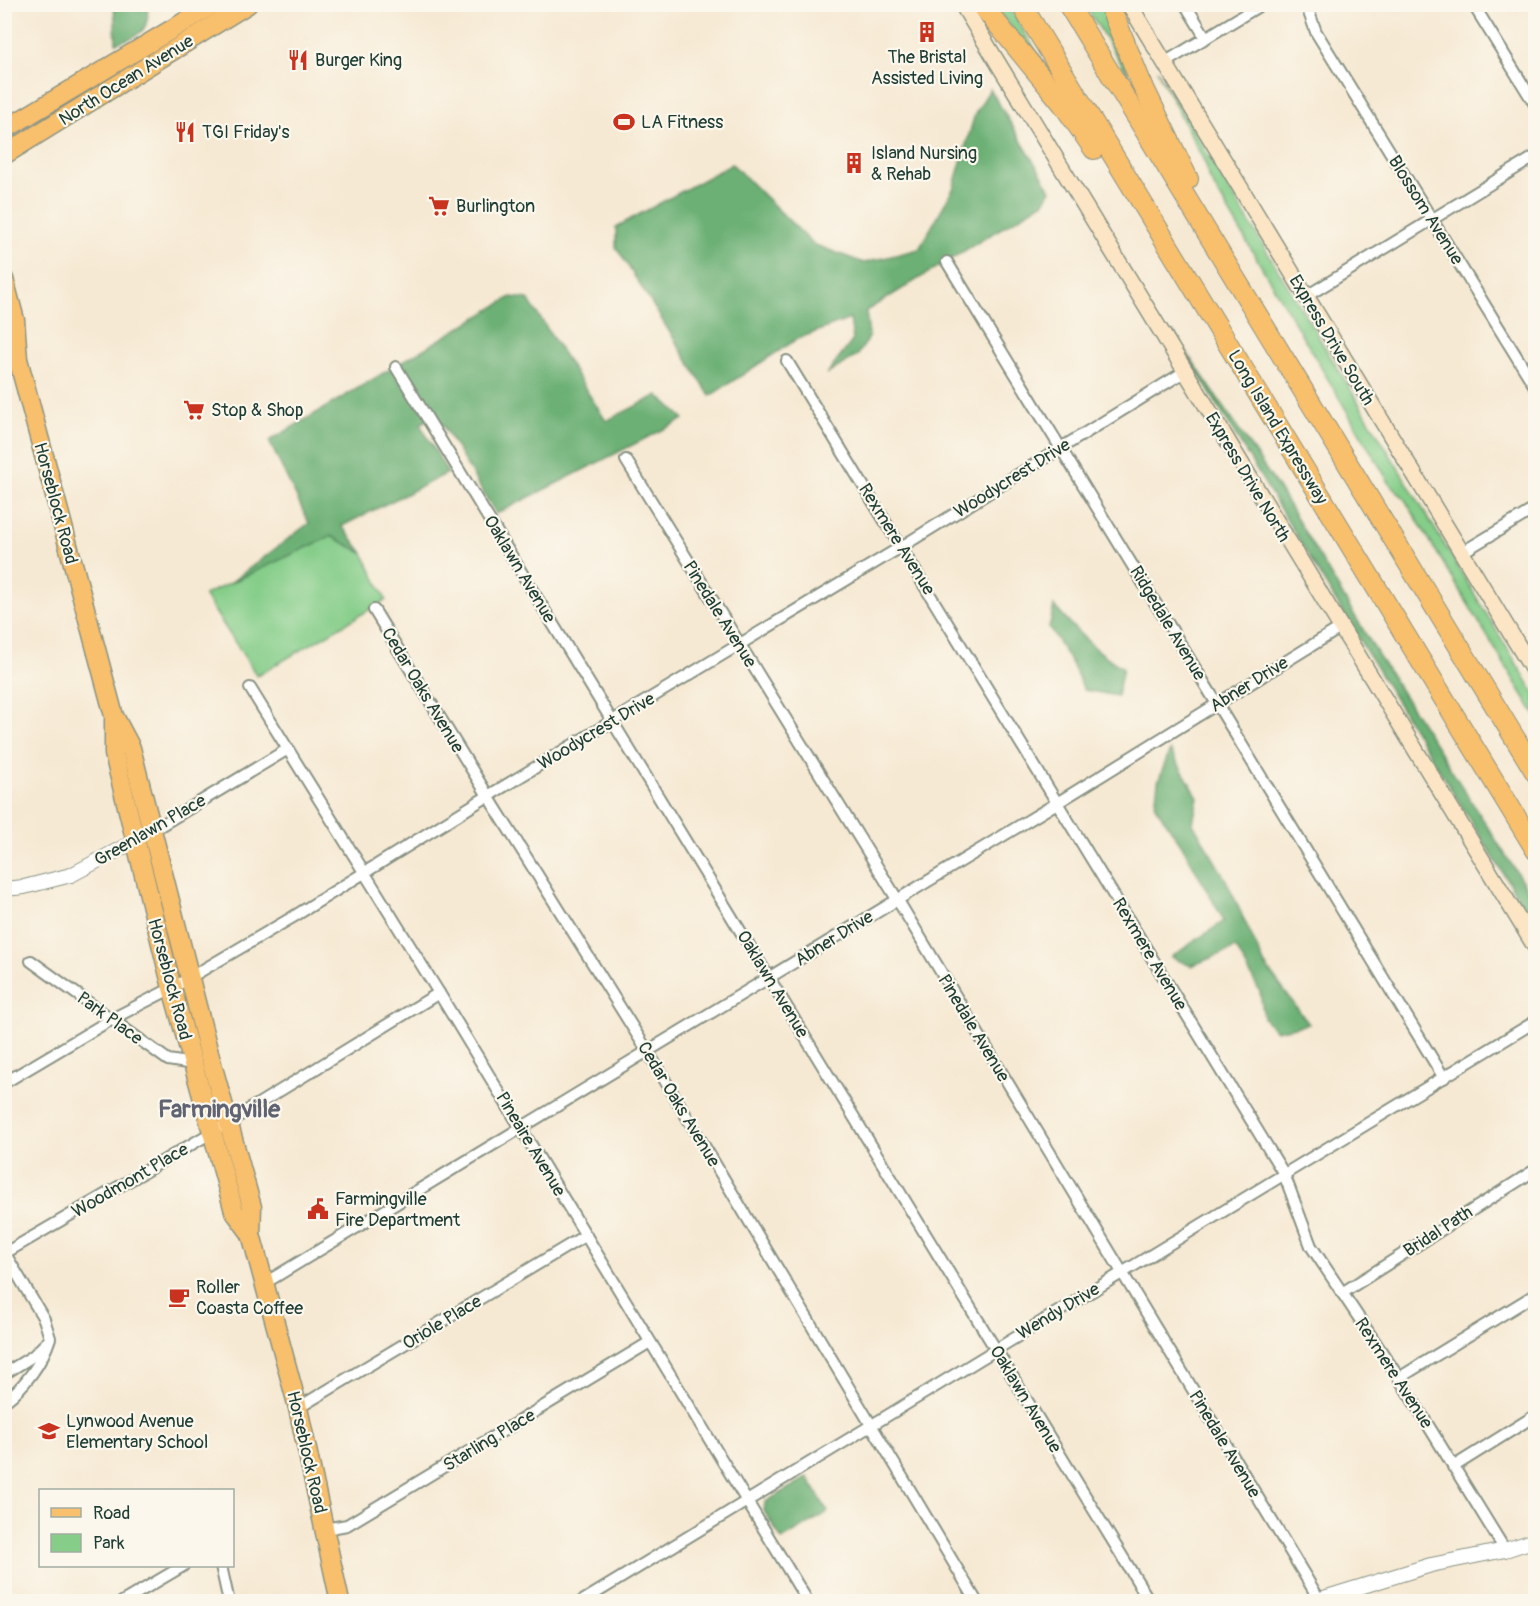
<svg xmlns="http://www.w3.org/2000/svg" width="1540" height="1606" font-family="Pangolin,sans-serif">
<style>
.green{fill:#85cd89;stroke:#52855e;stroke-width:1.5}
.forest{fill:#6cb075;stroke:#467654;stroke-width:1.5}
.lines{fill:none;stroke-linecap:round;stroke-linejoin:round}
.minor-casing{stroke:#8a9384;stroke-width:14}
.tertiary-casing{stroke:#8a9384;stroke-width:16}
.secondary-casing{stroke:#8a9384;stroke-width:18}
.primary-casing{stroke:#8a9384;stroke-width:21}
.trunk-casing{stroke:#8a9384;stroke-width:21}
.motorway-casing{stroke:#8a9384;stroke-width:22}
.minor{stroke:#fff;stroke-width:10}
.tertiary{stroke:#fff;stroke-width:14}
.secondary{stroke:#fce5c4;stroke-width:15}
.primary{stroke:#f8bf6c;stroke-width:18}
.trunk{stroke:#f8bf6c;stroke-width:18}
.motorway{stroke:#f8bf6c;stroke-width:20}
.labels{text-anchor:middle;stroke-width:4.5;stroke-linejoin:round;paint-order:stroke}
.poi-label{font-size:18px;fill:#1f3d34;stroke:#fbf7ec;text-anchor:start}
.street-label{font-size:18px;fill:#1f3d34;stroke:#fbf7ec}
.district-label{font-size:24px;font-weight:bold;fill:#5f6372;stroke:#fbf7ec}
</style>
<rect width="100%" height="100%" fill="#fbf7ec"/>
<filter id="ink" filterUnits="userSpaceOnUse"><feTurbulence type="fractalNoise" baseFrequency=".0167" numOctaves="2"/><feDisplacementMap in="SourceGraphic" scale="12" xChannelSelector="R" yChannelSelector="G"/><feConvolveMatrix kernelMatrix="1 2 1 2 8 2 1 2 1" color-interpolation-filters="sRGB"/></filter>
<filter id="wash" filterUnits="userSpaceOnUse"><feTurbulence type="fractalNoise" baseFrequency=".008" numOctaves="4" result="noise"/><feDisplacementMap in="SourceGraphic" scale="24" xChannelSelector="R" yChannelSelector="G"/><feGaussianBlur stdDeviation="1.35" result="paint"/><feColorMatrix in="noise" values="0 0 0 0 0 0 0 0 0 0 0 0 0 0 0 0 0 1.4 0 .05"/><feComposite in="paint" operator="in"/></filter>
<g filter="url(#wash)">
<rect width="100%" height="100%" fill="#f6e9d3"/>
<g class="green">
<path d="M993,5H1008L1048,71Z"/>
<path d="M1085,5H1105L1130,78Z"/>
<path d="M1157,70L1535,694V715L1404,498L1390,484L1209,178L1206,165Z"/>
<path d="M332,536L363,553L386,600L257,676L204,595Z"/>
</g>
<g class="forest">
<path d="M114,5H147C151,32 138,36 116,43Z"/>
<path d="M990,89L1051,190L1044,202L866,311L869,337L858,355L827,374L853,340L850,319L797,339L710,396L616,247V227L732,164L813,244L864,263L919,249L953,189L975,114Z"/>
<path d="M511,297L528,299L606,421L658,395L684,419L496,514L436,414L420,424L448,473L342,526L363,553L331,536L230,583L309,523L269,441Z"/>
<path d="M1173,332L1279,489L1383,663L1535,901V925L1389,689Z"/>
<path d="M1054,606C1075,630 1095,651 1123,668L1117,696L1084,690L1072,664L1049,627Z"/>
<path d="M1170,750L1198,797L1193,823L1226,880L1265,965L1309,1024L1276,1031L1264,1018L1260,992L1236,948L1191,966L1171,957L1224,921L1181,844L1155,806L1158,782Z"/>
<path d="M808,1477L828,1512L782,1540L764,1511L765,1502Z"/>
</g>
</g>
<g filter="url(#ink)">
<g class="lines">
<defs>
<g id="minor">
<path d="M1185,4L1206,38"/>
<path d="M1306,4L1316,32L1536,388"/>
<path d="M1473,4L1536,106"/>
<path d="M1164,63L1262,4"/>
<path d="M947,262L1217,704L1444,1078"/>
<path d="M1305,297L1536,156"/>
<path d="M787,361L1284,1174L1311,1246L1399,1378L1505,1550"/>
<path d="M396,367L1150,1602"/>
<path d="M626,460L897,899L1319,1599"/>
<path d="M1461,553L1536,508"/>
<path d="M374,610L488,796L648,1052L977,1602"/>
<path d="M250,688L439,993L808,1602"/>
<path d="M135,841L288,749"/>
<path d="M31,961L168,1060L193,1064"/>
<path d="M4,1083L112,1019L172,988L293,917L488,796L901,547L1184,372"/>
<path d="M4,1252L44,1319L50,1338C42,1363 25,1386 4,1402"/>
<path d="M5,1253L211,1133L439,993"/>
<path d="M265,1283L1057,803L1340,628"/>
<path d="M1342,1293L1521,1179L1532,1172L1536,1173"/>
<path d="M4,1374L33,1356L46,1343"/>
<path d="M1399,1378L1536,1294"/>
<path d="M298,1408L586,1235"/>
<path d="M1453,1467L1536,1415"/>
<path d="M325,1529L347,1525L650,1342"/>
<path d="M221,1566L229,1602"/>
<path d="M122,1602L183,1566"/>
<path d="M581,1602L1536,1021"/>
</g>
<g id="tertiary">
<path d="M4,889L24,887L71,875L135,841"/>
<path d="M1311,1602L1431,1565L1505,1550L1536,1540"/>
</g>
<g id="secondary">
<path d="M962,4L1536,948"/>
<path d="M1129,4L1536,675"/>
</g>
<g id="primary">
<path d="M4,279L15,320L18,359L114,716L131,748L209,1053L252,1207L251,1234L298,1408L340,1602"/>
<path d="M114,720V754L172,988L234,1211L251,1234"/>
</g>
<g id="trunk">
<path d="M4,130L214,4"/>
<path d="M4,155L248,4"/>
</g>
<g id="motorway">
<path d="M981,4L1063,104L1094,149"/>
<path d="M1021,4L1536,850"/>
<path d="M1068,4L1536,773"/>
<path d="M1109,4L1140,80L1188,179"/>
</g>
</defs>
<use href="#minor" class="minor-casing"/>
<use href="#tertiary" class="tertiary-casing"/>
<use href="#secondary" class="secondary-casing"/>
<use href="#primary" class="primary-casing"/>
<use href="#trunk" class="trunk-casing"/>
<use href="#motorway" class="motorway-casing"/>
<use href="#minor" class="minor"/>
<use href="#tertiary" class="tertiary"/>
<use href="#secondary" class="secondary"/>
<use href="#primary" class="primary"/>
<use href="#trunk" class="trunk"/>
<use href="#motorway" class="motorway"/>
</g>
</g>
<defs>
<symbol id="building-bare" viewBox="-9 -9 18 18"><path d="M-4-6H4V6H1V3H-1V6H-4ZM-2.5-4.3h1.7v1.8h-1.7ZM.8-4.3h1.7v1.8H.8ZM-2.5-1h1.7V.8h-1.7ZM.8-1h1.7V.8H.8Z" fill="#c8321e" stroke="#fbf7ec" stroke-width="2.5" paint-order="stroke"/></symbol>
<symbol id="restaurant-bare" viewBox="-9 -9 18 18"><path d="M-5-6h1v4h1v-4h1v4h1v-4h1v5L-1.5 .5V6h-2V.5L-5-1ZM5-6V6H3V1.5H1.5Q1.5-4 5-6Z" fill="#c8321e" stroke="#fbf7ec" stroke-width="2.5" paint-order="stroke"/></symbol>
<symbol id="stadium-bare" viewBox="-9 -9 18 18"><path d="M0-5a6.5 5 0 1 0 0 10a6.5 5 0 1 0 0-10ZM-3.5-1.8h7v3.6h-7Z" fill="#c8321e" stroke="#fbf7ec" stroke-width="2.5" paint-order="stroke"/></symbol>
<symbol id="supermarket-bare" viewBox="-9 -9 18 18"><path d="M-6-5.5h2.5l.6 2H6L4.5 2H-2.5L-4.4-4H-6ZM-1.5 3.2a1.3 1.3 0 1 0 .1 0ZM3 3.2a1.3 1.3 0 1 0 .1 0Z" fill="#c8321e" stroke="#fbf7ec" stroke-width="2.5" paint-order="stroke"/></symbol>
<symbol id="civic-bare" viewBox="-9 -9 18 18"><path d="M-.6-6.5H3V-4.5H.6V-3L4-1V1h2V6H-6V1h2V-1L-.6-3ZM-1.2 2.5V6h2.4V2.5Z" fill="#c8321e" stroke="#fbf7ec" stroke-width="2.5" paint-order="stroke"/></symbol>
<symbol id="cafe-bare" viewBox="-9 -9 18 18"><path d="M-5.5-4.5H6V0H3Q3 3.5 0 3.5H-2.5Q-5.5 3.5-5.5 0ZM3-3.2v2h1.7v-2ZM-6 4.5H4V6H-6Z" fill="#c8321e" stroke="#fbf7ec" stroke-width="2.5" paint-order="stroke"/></symbol>
<symbol id="school-bare" viewBox="-9 -9 18 18"><path d="M0-5L7-2L0 1L-7-2ZM-4 1L0 2.5L4 1V4Q0 6-4 4Z" fill="#c8321e" stroke="#fbf7ec" stroke-width="2.5" paint-order="stroke"/></symbol>
</defs>
<g fill-rule="evenodd">
<use href="#building-bare" x="912" y="17" width="30" height="30"/>
<use href="#restaurant-bare" x="283" y="45" width="30" height="30"/>
<use href="#stadium-bare" x="609" y="107" width="30" height="30"/>
<use href="#restaurant-bare" x="170" y="117" width="30" height="30"/>
<use href="#building-bare" x="839" y="148" width="30" height="30"/>
<use href="#supermarket-bare" x="424" y="191" width="30" height="30"/>
<use href="#supermarket-bare" x="179" y="395" width="30" height="30"/>
<use href="#civic-bare" x="303" y="1194" width="30" height="30"/>
<use href="#cafe-bare" x="164" y="1282" width="30" height="30"/>
<use href="#school-bare" x="34" y="1416" width="30" height="30"/>
</g>
<g class="labels">
<g class="poi-label">
<text x="927" y="63" text-anchor="middle">The Bristal<tspan x="927" dy="21">Assisted Living</tspan></text>
<text x="315" y="66">Burger King</text>
<text x="641" y="128">LA Fitness</text>
<text x="202" y="138">TGI Friday's</text>
<text x="871" y="159">Island Nursing<tspan x="871" dy="21">&amp; Rehab</tspan></text>
<text x="456" y="212">Burlington</text>
<text x="211" y="416">Stop &amp; Shop</text>
<text x="335" y="1205">Farmingville<tspan x="335" dy="21">Fire Department</tspan></text>
<text x="196" y="1293">Roller<tspan x="196" dy="21">Coasta Coffee</tspan></text>
<text x="66" y="1427">Lynwood Avenue<tspan x="66" dy="21">Elementary School</tspan></text>
</g>
<g class="street-label">
<text transform="translate(126 80) rotate(-32)" y="6">North Ocean Avenue</text>
<text transform="translate(1426 210) rotate(58)" y="6">Blossom Avenue</text>
<text transform="translate(1332 340) rotate(59)" y="6">Express Drive South</text>
<text transform="translate(1278 427) rotate(59)" y="6">Long Island Expressway</text>
<text transform="translate(1248 477) rotate(59)" y="6">Express Drive North</text>
<text transform="translate(1012 478) rotate(-32)" y="6">Woodycrest Drive</text>
<text transform="translate(56 503) rotate(75)" y="6">Horseblock Road</text>
<text transform="translate(897 539) rotate(58)" y="6">Rexmere Avenue</text>
<text transform="translate(520 569) rotate(59)" y="6">Oaklawn Avenue</text>
<text transform="translate(720 614) rotate(58)" y="6">Pinedale Avenue</text>
<text transform="translate(1168 623) rotate(59)" y="6">Ridgedale Avenue</text>
<text transform="translate(1249 684) rotate(-32)" y="6">Abner Drive</text>
<text transform="translate(423 690) rotate(59)" y="6">Cedar Oaks Avenue</text>
<text transform="translate(596 731) rotate(-31)" y="6">Woodycrest Drive</text>
<text transform="translate(150 830) rotate(-30)" y="6">Greenlawn Place</text>
<text transform="translate(834 938) rotate(-32)" y="6">Abner Drive</text>
<text transform="translate(1150 954) rotate(59)" y="6">Rexmere Avenue</text>
<text transform="translate(170 979) rotate(75)" y="6">Horseblock Road</text>
<text transform="translate(773 984) rotate(59)" y="6">Oaklawn Avenue</text>
<text transform="translate(110 1018) rotate(36)" y="6">Park Place</text>
<text transform="translate(974 1028) rotate(59)" y="6">Pinedale Avenue</text>
<text transform="translate(679 1104) rotate(59)" y="6">Cedar Oaks Avenue</text>
<text transform="translate(531 1144) rotate(59)" y="6">Pineaire Avenue</text>
<text transform="translate(130 1180) rotate(-30)" y="6">Woodmont Place</text>
<text transform="translate(1438 1231) rotate(-33)" y="6">Bridal Path</text>
<text transform="translate(1058 1311) rotate(-31)" y="6">Wendy Drive</text>
<text transform="translate(442 1322) rotate(-31)" y="6">Oriole Place</text>
<text transform="translate(1394 1373) rotate(57)" y="6">Rexmere Avenue</text>
<text transform="translate(1026 1399) rotate(59)" y="6">Oaklawn Avenue</text>
<text transform="translate(489 1440) rotate(-31)" y="6">Starling Place</text>
<text transform="translate(1225 1444) rotate(59)" y="6">Pinedale Avenue</text>
<text transform="translate(307 1452) rotate(77)" y="6">Horseblock Road</text>
</g>
<g class="district-label">
<text x="219" y="1117">Farmingville</text>
</g>
</g>
<rect width="1540" height="1606" fill="none" stroke="#fbf7ec" stroke-width="24"/>
<rect x="39" y="1489" width="195" height="78" fill="#fbf7ec" stroke="#a3ada2" stroke-width="1.5"/>
<rect x="51" y="1508" width="30" height="9" fill="#f8bf6c" stroke="#a3ada2" stroke-width="1.5"/>
<text x="93" y="1519" font-size="18" fill="#1f3d34">Road</text>
<rect x="51" y="1534" width="30" height="18" fill="#85cd89" stroke="#a3ada2" stroke-width="1.5"/>
<text x="93" y="1549" font-size="18" fill="#1f3d34">Park</text>
</svg>
